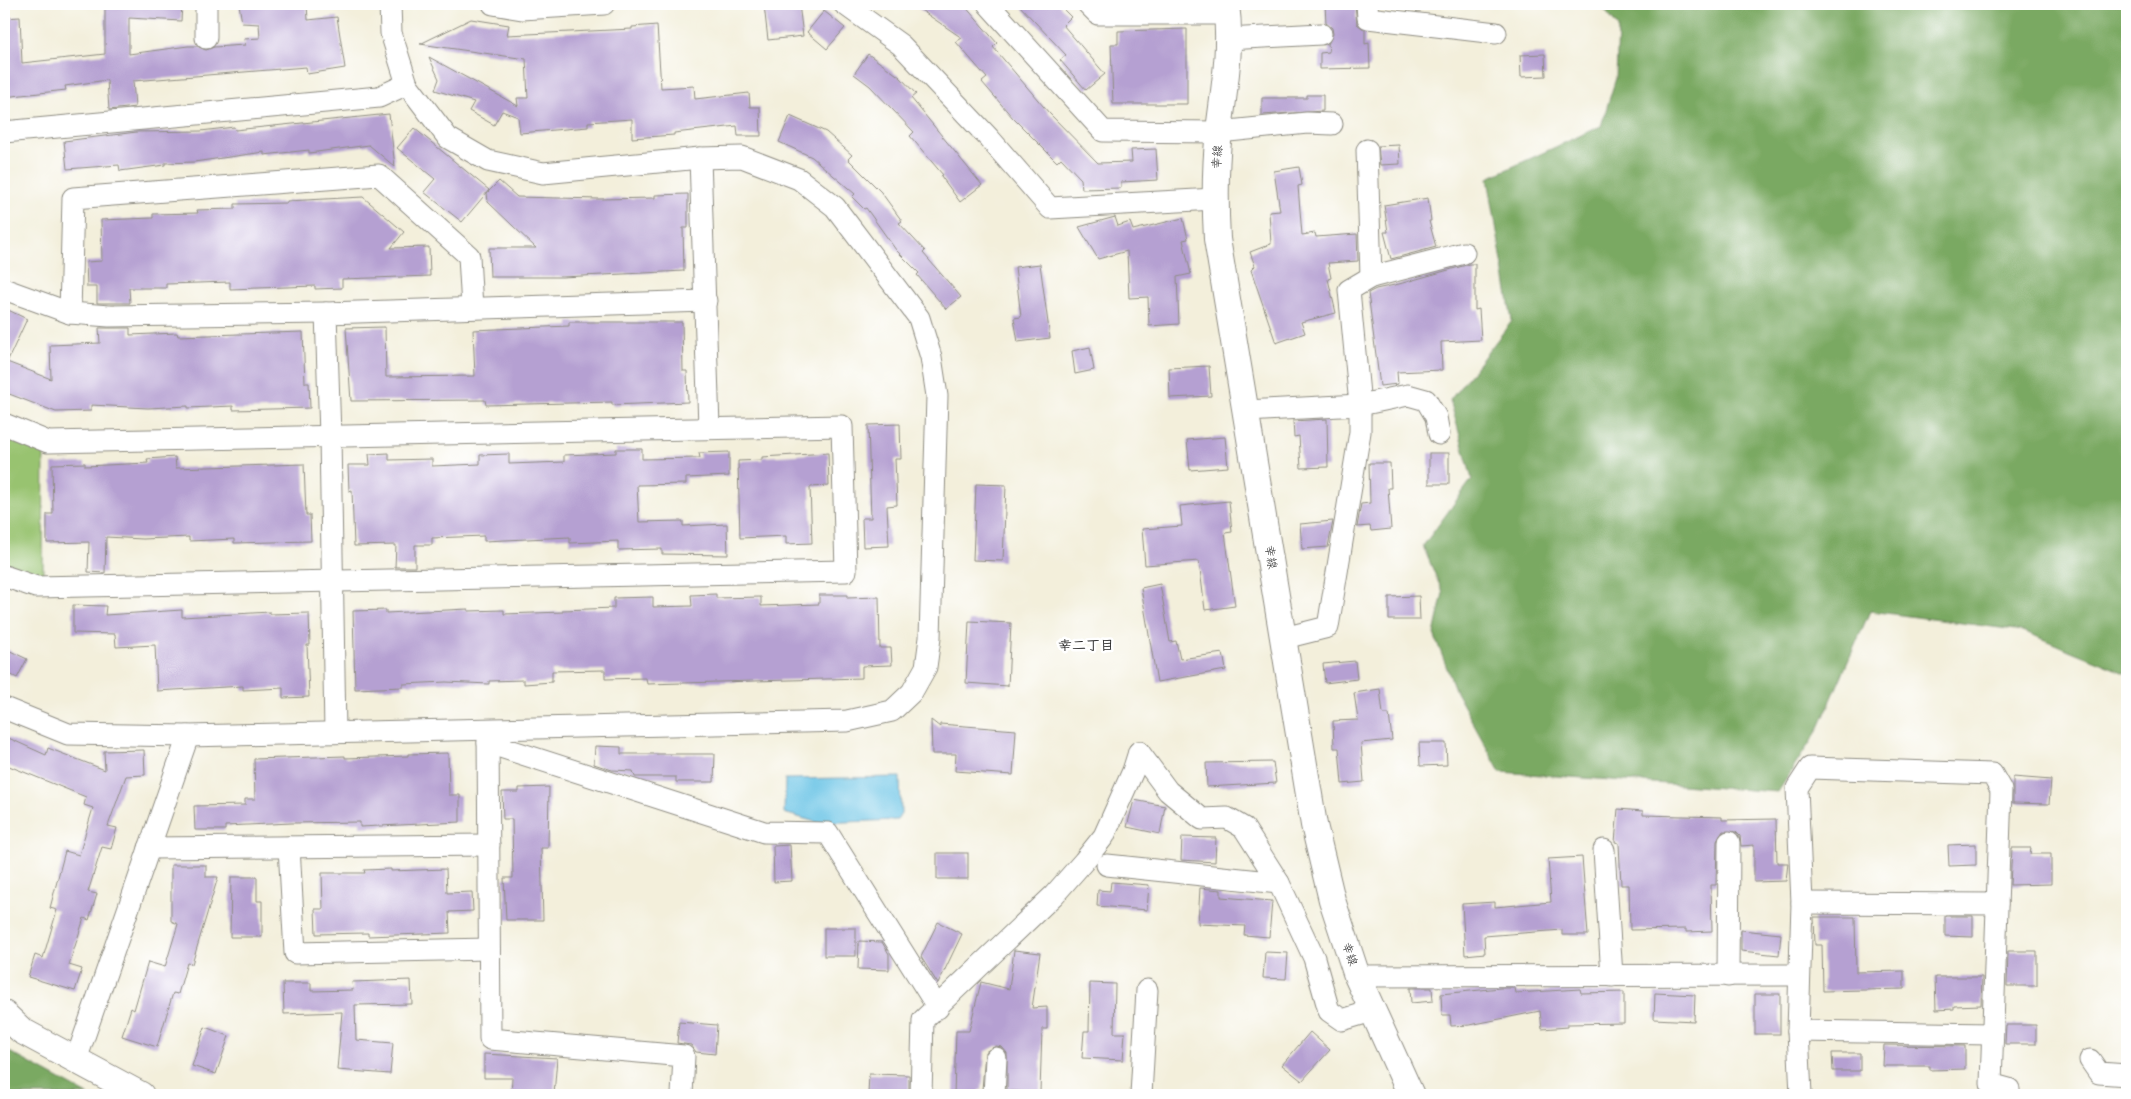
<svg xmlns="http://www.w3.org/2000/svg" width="2131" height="1099" font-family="'Shantell Sans','Klee One',sans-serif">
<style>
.green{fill:#98c370;stroke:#62774e}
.forest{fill:#7aa962;stroke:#526a46}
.water{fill:#67c3e5;stroke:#497788}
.building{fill:#b5a0d2}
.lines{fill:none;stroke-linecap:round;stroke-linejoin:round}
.minor-casing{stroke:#8f8d83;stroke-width:23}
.tertiary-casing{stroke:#8f8d83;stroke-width:28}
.minor{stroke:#fff;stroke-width:21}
.tertiary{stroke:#fff;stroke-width:26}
.labels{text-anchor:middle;stroke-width:5;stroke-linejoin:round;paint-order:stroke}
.street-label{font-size:12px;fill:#2b2b2b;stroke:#fff}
.neighbourhood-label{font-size:14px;font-weight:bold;fill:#2b2b2b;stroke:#fff}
</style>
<rect width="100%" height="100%" fill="#fff"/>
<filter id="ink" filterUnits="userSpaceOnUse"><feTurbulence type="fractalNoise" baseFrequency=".02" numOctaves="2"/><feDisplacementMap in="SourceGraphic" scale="10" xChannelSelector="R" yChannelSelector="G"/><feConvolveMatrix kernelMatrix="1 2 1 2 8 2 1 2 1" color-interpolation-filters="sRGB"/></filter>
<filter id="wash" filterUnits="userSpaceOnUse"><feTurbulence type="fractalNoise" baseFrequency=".0096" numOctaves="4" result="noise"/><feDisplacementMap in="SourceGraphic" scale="20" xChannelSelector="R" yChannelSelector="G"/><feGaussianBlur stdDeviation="1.12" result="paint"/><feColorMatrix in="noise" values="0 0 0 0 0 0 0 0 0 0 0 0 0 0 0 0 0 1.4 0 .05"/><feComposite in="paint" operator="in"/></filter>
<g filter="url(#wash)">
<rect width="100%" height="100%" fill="#f3efdb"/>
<path class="green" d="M4,438L44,454L43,577L4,562Z"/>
<g class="forest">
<path d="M1600,4H2127V674L2023,631L1870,611L1818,730L1778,792L1500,772L1456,692L1434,634L1443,593L1423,546L1472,479L1450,400L1512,321L1488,178L1601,126L1616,78L1618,27Z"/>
<path d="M4,1049L88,1095H4Z"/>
</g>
<path class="water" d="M900,777L901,814L897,820L819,823L784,813L785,779Z"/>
<g id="blocks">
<g class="building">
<path d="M105,4H182L181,21L129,18V54L188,46H197L206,50L214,47L245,45L244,39L260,38L259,24L242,23L239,4H307L308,20L337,17L345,68L307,74L306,67L133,81L135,107L109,110L107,80L65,86L66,90L4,97V18L20,17L22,63L105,54Z"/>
<path d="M776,4H799L803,36L768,40L764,5Z"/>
<path d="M912,4H963L997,43L993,47L1049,113L1098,163L1132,162L1131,150L1156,149L1158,180L1121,182V188L1082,189L1081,179L1061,158L1057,162L1013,118L982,82L987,78L956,42L962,38Z"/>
<path d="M1018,4H1058L1071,17L1063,25L1105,74L1086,90L1060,60L1066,55Z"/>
<path d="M1325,4H1355L1357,24L1365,30V44L1369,43L1370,68L1320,69V53L1329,52L1328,44L1333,34L1332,28L1326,23Z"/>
<path d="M824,11L845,28L827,49L807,32Z"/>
<path d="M471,19L509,25L507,35L632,29V27L657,25L661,88L694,86L695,99L749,93L750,107H760L761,136H738L737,126L674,133V135L632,138V119L588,122V127L520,133L518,117L502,111L494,125L469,111L474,102L435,90L439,79L429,57L518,106L517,98H528L526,59L420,44Z"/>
<path d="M1187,29V104H1113L1111,44H1118V31Z"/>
<path d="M868,54L900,77L916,94L911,98L982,185L960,202L941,176L943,175L910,136L914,132L870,86L854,74Z"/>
<path d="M1545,54L1546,76L1521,77L1520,55Z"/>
<path d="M1307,95H1323V111L1262,115V98H1307Z"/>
<path d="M389,114L395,167L369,145L309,153V150L264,155V152L194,162L165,163V165L120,171L119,165L67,169L64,141L137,132L201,131L234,127L235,130Z"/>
<path d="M790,116L826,132L852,155L848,159L881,192L902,221L899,223L925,251L923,253L961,297L946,309L917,275L919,273L896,250L866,208L864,209L852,197L855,194L812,157L779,142Z"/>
<path d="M414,128L489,190L462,222L424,192L435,179L397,148Z"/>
<path d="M1399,145L1400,164L1380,165L1378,146Z"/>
<path d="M1299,167L1302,185L1298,186L1302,235L1315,233L1316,237L1357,234L1358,261L1328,263L1331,278L1328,279L1336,313L1301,322L1305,333L1276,343L1251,270L1255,266L1250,252L1271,244L1269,212L1280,211L1274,171Z"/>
<path d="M499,181L517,197L599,199L655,198V195L688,194V228H683L684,271L562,277H490L489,248H536L488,202L487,193Z"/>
<path d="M363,197L404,232L391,248L429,247L430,276L342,279V288L315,289V286L230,289V282L166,284V288H129L130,303H97V287H87L86,262L102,261L101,220L153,218V214L198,213L197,210L235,209V204L287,203V201Z"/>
<path d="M1428,198L1431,221H1429L1436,247L1391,259L1384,232H1388L1384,205Z"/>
<path d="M1115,217L1118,226L1130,222L1133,230L1183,218L1188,239L1183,240L1191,274L1177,277L1179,324L1149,326L1148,297L1129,298L1127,251L1098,259L1079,227Z"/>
<path d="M1040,264L1050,338L1018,342L1014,318L1021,317L1015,267Z"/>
<path d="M1470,264H1475V310L1479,309L1481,340L1441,342L1442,370L1397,372L1398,384L1380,386L1368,293L1376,289L1399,284Z"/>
<path d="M4,308L27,319L7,362L51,379L50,345L100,343L99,328H130V335L177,333L178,336L303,332L305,383H309L310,408L233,410V406L188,408V406L148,408L91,405V411L56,412L4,392Z"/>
<path d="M569,322H682L683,371H687L688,402L612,405V402L486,405L485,400L351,401L346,328L385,327L386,377L475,376L473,330L569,326Z"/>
<path d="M1090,347L1094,370L1075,374L1072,351Z"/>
<path d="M1209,366L1211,396L1170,398L1169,368Z"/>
<path d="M1327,419L1328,467L1301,468L1299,436L1294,437L1293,421Z"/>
<path d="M900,424L901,459H895L897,505L887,506L889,546L863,547L862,518H871L868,425Z"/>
<path d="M1225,437L1228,467L1190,470L1187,440Z"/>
<path d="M616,449H642V459L700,458L699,453L729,452V476L686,478V484L637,485L639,522L683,521V526L727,524L728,555L662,554V549L618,550V541L570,543V537L484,541V536L432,538V545H415V567H395L396,545L354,546L352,490L349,491L348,465H370L369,454L389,453V460L432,459V466L480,464V455L509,454V464L564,462V455L616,453Z"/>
<path d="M828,453L829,486L810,487L812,543L786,544V536L740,538L738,461L762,460V457Z"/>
<rect x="1429" y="453" width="20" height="31"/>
<path d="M175,457L176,468L304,464L306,515H310L311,541L234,543V539L189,541V537L143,539L106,537L105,573L88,572L89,542L47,543V514H53L52,464L85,463V466L148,463L147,459Z"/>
<path d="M1369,463H1390L1391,488H1388L1391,529L1371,531L1370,526L1357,527L1361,504L1370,503Z"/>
<path d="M976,484L1006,485L1003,561L973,560Z"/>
<path d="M1229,501L1232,532L1225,533L1235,606L1205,610L1199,561L1145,565L1142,529L1182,526L1180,506Z"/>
<path d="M1333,521L1328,547L1302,549L1300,524Z"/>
<path d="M1160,584L1170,642L1176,641L1180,659L1223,653L1226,670L1157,682L1141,588Z"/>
<path d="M716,594V598L761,597V606L819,604V595H847V598L879,597L880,648H891L892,665L862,666V678L647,684L646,678L605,679V670L552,671V682L524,684V680L489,681V684L446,682L403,684V687L355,689L353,611L386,610V613L468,609V611L504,610V614L563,612V610L614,608V598L653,597V607L692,606L691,595Z"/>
<path d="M1419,596L1420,620H1389V597Z"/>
<path d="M73,605L106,606L105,615L182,610V617L270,612V614L309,613L310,645H307L309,697L283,698V688L243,690V686L157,691L155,645L116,647L115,634L73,633Z"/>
<path d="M969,621L1011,623L1008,686L966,683Z"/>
<path d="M4,648L27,659L17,678L4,671Z"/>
<path d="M1355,661L1357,679L1325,683L1323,664Z"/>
<path d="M1380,689L1383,714H1389L1392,740L1361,743L1364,782L1342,784L1339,748H1334L1333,721L1358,720L1354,693Z"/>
<path d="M931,720L940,727V724L1016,730L1013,775L955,771L956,754H932Z"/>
<path d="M4,736L46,755L48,748L105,770L104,751L144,750L145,775L126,776L108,826L117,828L111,849L102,847L88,892L97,894L89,920L84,918L69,965L82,969L75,991L28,977L35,955L43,958L57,910L50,908L65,851L79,855L93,808L84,805L86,797L4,764Z"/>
<path d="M1419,743H1446L1447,765L1420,766Z"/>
<path d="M595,746L621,747V754H715L714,782H676V777H635L633,771L612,770L594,764Z"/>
<path d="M448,753L449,795H460V822L360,827V822L292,823L225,826V830H195L194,806L245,805V799H255L254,759L345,756V758L408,756V754Z"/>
<path d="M1273,762L1276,783L1207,787L1206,763Z"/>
<path d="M2013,777L2051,780L2049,804L2013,803Z"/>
<path d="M549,787L548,848H541L543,920H506L504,878H513L512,819H503L502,792H519V788Z"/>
<path d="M1134,800L1165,806L1160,834L1127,827Z"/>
<path d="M1618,809L1643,811V815L1722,817V820L1776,819L1777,863H1788L1786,881L1754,882V845L1741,846L1740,836L1736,832L1723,831L1717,841L1716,885H1711L1712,931L1686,932V929L1630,930L1629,885H1621L1619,843L1615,842Z"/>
<path d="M1182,837L1216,838L1215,862L1181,860Z"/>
<path d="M1976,844V865L1949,866L1948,845Z"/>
<path d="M790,845L792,881L774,882L773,846Z"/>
<path d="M2012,848H2031L2030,854H2051V884L2010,885Z"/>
<rect x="937" y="853" width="31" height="26"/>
<path d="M1582,857L1588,935H1562V930L1484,936L1485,953L1465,955L1462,904L1495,902V907L1551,902L1548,859Z"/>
<path d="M171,865H206V877H218L192,964L187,963L178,994L173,993L157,1047L122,1036L131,1008L134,1010L148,962L165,967L178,924L171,921Z"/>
<path d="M391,869V871L446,869L447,893L472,892L473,911L449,912L450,933L368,936V933L316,934L315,909H323L322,873H365L364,870Z"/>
<path d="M231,877H257V901H262V937H230Z"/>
<path d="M1111,882L1149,885L1147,910L1097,906L1098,890L1110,891Z"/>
<path d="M1200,888L1221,890V897L1272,901L1269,937L1244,935L1245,926L1198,924Z"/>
<path d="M1945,916H1973V937L1945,936Z"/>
<path d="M1814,917H1855L1856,972L1904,971V989L1823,991L1822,945H1815Z"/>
<path d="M938,922L962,934L938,984L921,957Z"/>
<rect x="824" y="928" width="32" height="28"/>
<path d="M1741,930L1781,934L1779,955L1741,951Z"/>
<path d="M859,941L882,942L889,954V970L858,969Z"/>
<path d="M1014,950L1040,953L1032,1008L1047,1007V1029H1042L1040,1092L1007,1091V1053L1002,1047L996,1046L985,1052L982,1090H979V1095H954L956,1031H969L981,982L1009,989Z"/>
<path d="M2008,951H2037V986H2007Z"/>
<path d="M1265,952L1288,953L1286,979L1263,978Z"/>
<path d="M1935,977H1982L1981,1005L1954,1006V1009L1936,1010Z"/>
<path d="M411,980L412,1004L355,1005L356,1040L393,1043L390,1074L337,1070L342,1012L284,1014L283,983H311V991L353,990L352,982Z"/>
<path d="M1090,983L1115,984L1114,1033H1125L1123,1060L1082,1058L1084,1031H1089Z"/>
<path d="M1410,988H1432L1433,1001L1411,1003Z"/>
<path d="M1500,988H1515L1516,993L1580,989L1581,993L1624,992V1023L1568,1024V1027L1542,1029L1540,1011L1470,1025L1451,1026L1450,1015H1442L1441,994Z"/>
<path d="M1655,993L1695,995L1694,1021L1654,1019Z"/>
<rect x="1755" y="994" width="25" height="40"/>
<path d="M679,1022L717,1025L715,1054L696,1052L691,1045L677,1043Z"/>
<path d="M2006,1025H2036V1044H2005Z"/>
<path d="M205,1027L229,1036L216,1074L192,1066Z"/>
<path d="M1310,1032L1330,1050L1302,1081L1282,1065Z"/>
<path d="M1884,1045L1965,1046V1069L1930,1070V1066H1883Z"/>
<path d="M1832,1053H1860V1071H1833Z"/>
<path d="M484,1054L557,1058L554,1095H511L512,1078H484Z"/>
<path d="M869,1074L909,1075V1095H868Z"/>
</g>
</g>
</g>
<g filter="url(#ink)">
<use href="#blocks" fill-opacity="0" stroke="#8f8d83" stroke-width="1"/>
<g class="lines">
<defs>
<g id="minor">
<path d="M206,4V38"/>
<path d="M493,4L522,9L604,4"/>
<path d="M844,4L901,45L989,138L1050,208L1215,199"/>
<path d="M988,4L1103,131L1219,132L1307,123L1332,124"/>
<path d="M1088,4L1098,14H1228"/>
<path d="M1367,4L1368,18L1496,33"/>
<path d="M1227,39L1321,34"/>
<path d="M4,132L379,97L407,84"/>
<path d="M1367,150L1371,277"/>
<path d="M700,158L709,427"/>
<path d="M4,289L70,313L109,316L326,313L706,301"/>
<path d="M70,313L73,198L379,175L469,256L472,308"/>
<path d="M326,313L330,436L335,732"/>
<path d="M1247,411L1360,405L1408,395L1426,400L1436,417L1439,434"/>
<path d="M4,424L48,442L842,426L846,571L36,587L4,576"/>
<path d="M1284,638L1328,627L1360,432V405L1349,290L1371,277L1464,253"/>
<path d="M4,708L68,734L188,736L847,721L892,711L912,692L926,667L930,638L937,396L931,357L919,318L835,207L799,179L742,157L700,158L543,173L488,161L448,138L407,84L391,33L390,4"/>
<path d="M488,731L490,1039L684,1056L682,1095"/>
<path d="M488,743L764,832L828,833L938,1008"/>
<path d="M1139,752L1168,791L1202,819L1227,818L1244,828L1279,883L1314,958L1329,1011L1342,1020L1372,1011"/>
<path d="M289,847L295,953L489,949"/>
<path d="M149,848L489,845"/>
<path d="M1604,850L1612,976"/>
<path d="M1107,865L1279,883"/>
<path d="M1802,903L1997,904"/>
<path d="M1357,976L1798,975"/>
<path d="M1728,976L1729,842"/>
<path d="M1798,1031L1991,1034"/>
<path d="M76,1060L188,736"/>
<path d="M2090,1060L2099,1073L2127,1075"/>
<path d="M921,1095L923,1020L1054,895L1084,861L1104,836L1133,771L1139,752"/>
<path d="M994,1095L996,1058"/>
<path d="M1141,1095L1147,990"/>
<path d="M1801,1095L1798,1031L1802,903L1797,788L1810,768L1992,774L2001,790L1991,1084L2009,1089V1095"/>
</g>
<g id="tertiary">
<path d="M1226,4C1232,46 1224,89 1219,131C1215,167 1215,203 1217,239L1314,825L1332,900L1357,976L1411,1095"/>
<path d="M4,1014L22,1031L141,1095"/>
</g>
</defs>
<use href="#minor" class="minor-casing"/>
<use href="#tertiary" class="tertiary-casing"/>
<use href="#minor" class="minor"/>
<use href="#tertiary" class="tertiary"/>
</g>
</g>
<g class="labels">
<g class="street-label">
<text transform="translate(1217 157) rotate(-86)" y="4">幸線</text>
<text transform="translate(1271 557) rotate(81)" y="4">幸線</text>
<text transform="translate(1350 954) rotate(71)" y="4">幸線</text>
</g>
<g class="neighbourhood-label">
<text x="1086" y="650">幸二丁目</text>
</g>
</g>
<rect width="2131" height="1099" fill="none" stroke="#fff" stroke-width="20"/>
</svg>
